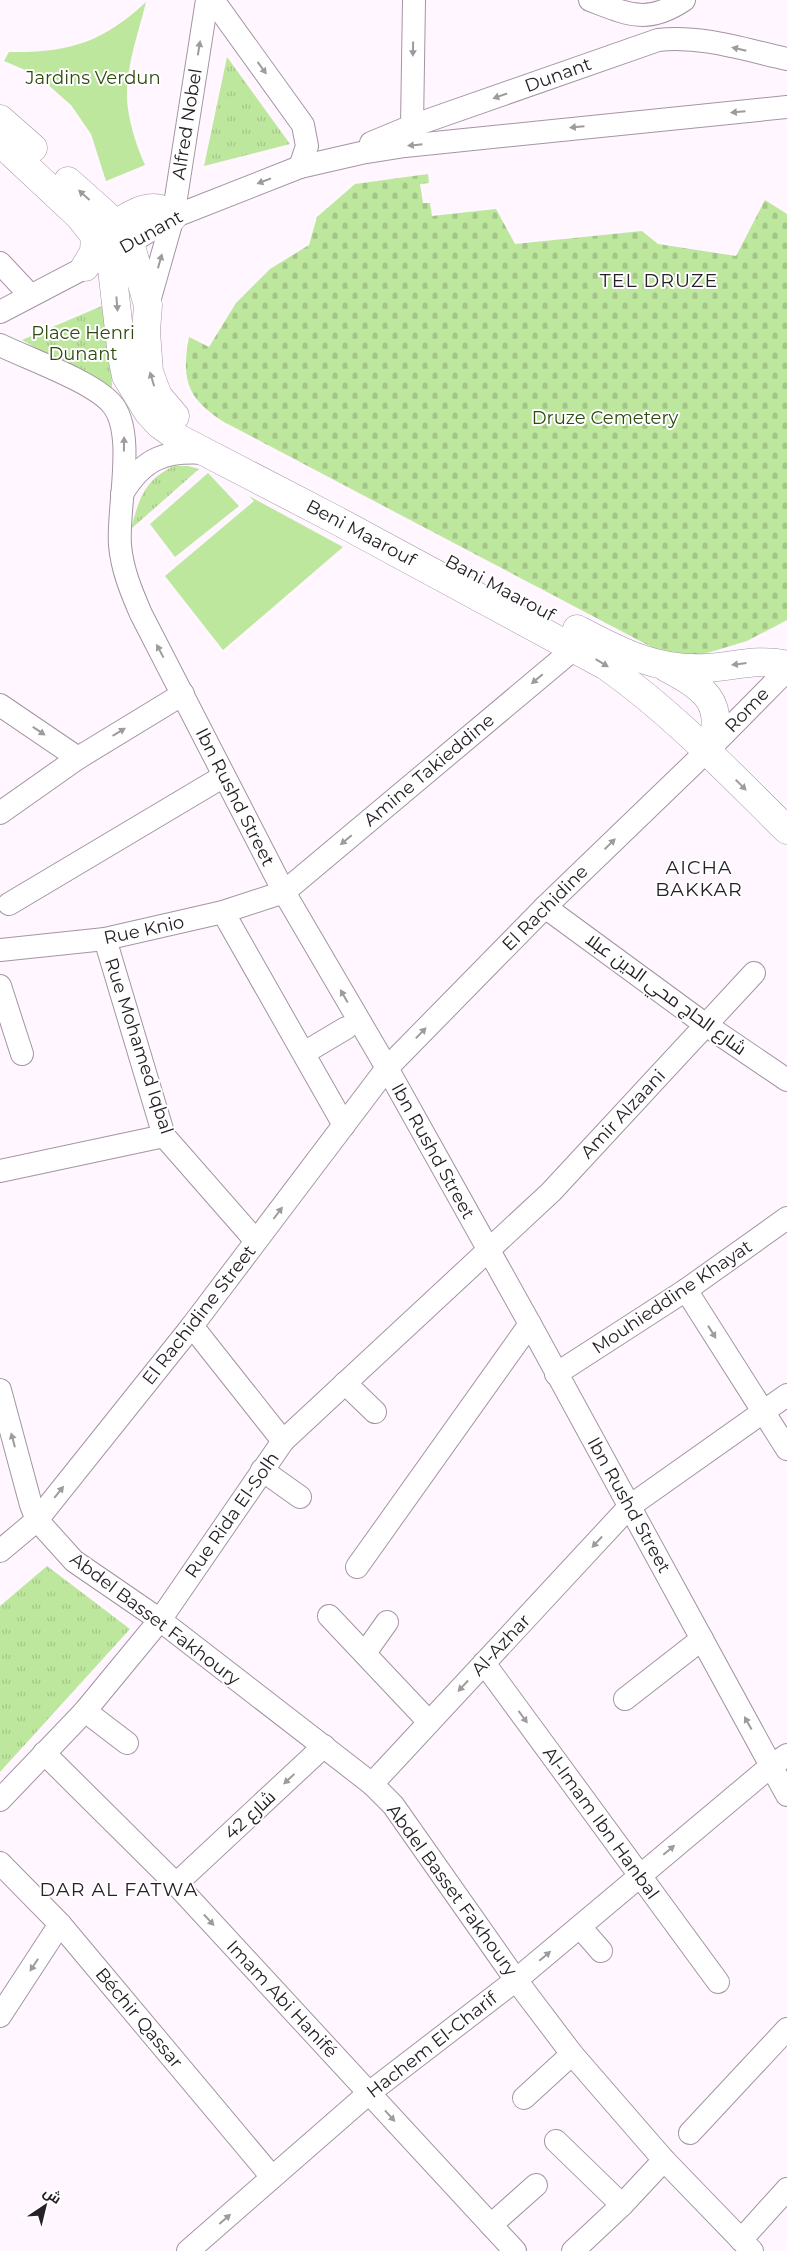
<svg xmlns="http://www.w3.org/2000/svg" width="787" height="2251" font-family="Montserrat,Cairo,sans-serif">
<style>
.grass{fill:url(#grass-tufts)}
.cemetery{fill:url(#cemetery-stones)}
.garden{fill:#bee79e}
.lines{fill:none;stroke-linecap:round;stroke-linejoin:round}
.minor-casing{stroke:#a295a3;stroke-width:24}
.major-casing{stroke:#a295a3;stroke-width:29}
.minor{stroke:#fff;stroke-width:22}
.major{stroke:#fff;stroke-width:28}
.oneway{fill:#9d9b9d}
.labels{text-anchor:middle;stroke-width:4;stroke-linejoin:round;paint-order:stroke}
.street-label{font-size:18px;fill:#262126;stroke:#fff}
.park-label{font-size:18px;fill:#2e4b0d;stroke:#fff}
.neighbourhood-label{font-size:19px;letter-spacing:1px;fill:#262126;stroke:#fff}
</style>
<defs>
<pattern id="grass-tufts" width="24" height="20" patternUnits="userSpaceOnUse" patternTransform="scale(1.25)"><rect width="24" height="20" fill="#bee79e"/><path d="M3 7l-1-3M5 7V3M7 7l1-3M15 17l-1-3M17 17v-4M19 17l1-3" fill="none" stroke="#a3c688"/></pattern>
<pattern id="cemetery-stones" width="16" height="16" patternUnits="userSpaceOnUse" patternTransform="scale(1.25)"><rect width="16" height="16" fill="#bee79e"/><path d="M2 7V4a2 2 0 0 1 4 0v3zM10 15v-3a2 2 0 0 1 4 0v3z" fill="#a3c688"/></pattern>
</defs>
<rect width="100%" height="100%" fill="#fff6ff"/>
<g class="grass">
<path d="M227,57L290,144L204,166Z"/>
<path d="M111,302L112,391L22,340Z"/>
<path d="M174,466H188L199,469L131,529C139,499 144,480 174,466Z"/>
<path d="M47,1566L130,1629L0,1772V1606Z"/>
</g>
<path class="cemetery" d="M428,174L429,183L420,184L423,203H430L432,216L496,209L515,244L642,231L658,244L736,256L765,200L787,214V620L747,641L697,656L661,652L224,422C187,399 181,379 189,337L209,347L236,303L270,269L309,245L317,217L355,184Z"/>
<g class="garden">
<path d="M146,2C138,35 123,74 128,109C131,129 137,147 145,165L106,181L91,134L71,105L37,75L4,61L9,52C68,53 102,43 146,2Z"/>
<path d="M208,473L239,506L175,557L150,524Z"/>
<path d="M249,496L343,547L223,650L165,576L254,501Z"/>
</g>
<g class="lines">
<defs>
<g id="minor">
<path d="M213,0L303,125L307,146L300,167"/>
<path d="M590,0C627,14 647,25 684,0"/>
<path d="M412,126L414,0"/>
<path d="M371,143L412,126L658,40C702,35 745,50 787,59"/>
<path d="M0,263L30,295"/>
<path d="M148,305L173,217L207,0"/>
<path d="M0,312L107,256L173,217L300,167L361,153L405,146L787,107"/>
<path d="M0,345C29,359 91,381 111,403C137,431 117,507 120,545C122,569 131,591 141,614L284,892L387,1068L530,1324L787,1795"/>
<path d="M122,494C143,458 166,450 206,453"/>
<path d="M0,705L78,758"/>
<path d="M0,813L78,758L183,694"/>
<path d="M9,904L224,776"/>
<path d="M545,907L706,1025L787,1080"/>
<path d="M223,912L344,1125"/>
<path d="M105,939L164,1136L256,1241"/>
<path d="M0,950L105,939L223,912L284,892L575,648"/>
<path d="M0,986L22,1054"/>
<path d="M304,1053L346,1028"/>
<path d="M0,1171L164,1136"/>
<path d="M686,1290L787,1449"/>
<path d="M192,1326L283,1441"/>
<path d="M556,1374L686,1290L787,1218"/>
<path d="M345,1383L375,1412"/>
<path d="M0,1390L31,1505L37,1520L74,1561L160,1620L372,1784L393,1805L516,1980L572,2054L664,2160L752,2251"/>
<path d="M262,1470L300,1497"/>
<path d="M0,1551L37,1520L192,1326L387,1068L545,907L711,747L787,670"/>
<path d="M357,1567L530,1324"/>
<path d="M329,1616L429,1722"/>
<path d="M365,1653L387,1622"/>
<path d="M484,1663L718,1982"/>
<path d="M625,1699L702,1639"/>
<path d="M85,1711L127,1743"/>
<path d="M44,1753L176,1884L515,2251"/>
<path d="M372,1784L630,1506L787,1395"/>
<path d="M0,1800L85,1711L160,1620L283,1441L551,1192L754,973"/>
<path d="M0,1863L60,1924L272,2177"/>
<path d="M176,1884L324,1746"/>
<path d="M580,1927L601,1951"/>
<path d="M0,2016L60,1924"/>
<path d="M524,2098L572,2054"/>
<path d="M690,2133L787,2029"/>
<path d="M556,2141L622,2205"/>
<path d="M491,2225L536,2185"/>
<path d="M741,2240L787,2189"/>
<path d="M188,2251L369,2093L516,1980L771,1766L787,1755"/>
<path d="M573,2251L622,2205L664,2160"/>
</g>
<g id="major">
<path d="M0,119L33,148"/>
<path d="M0,142L80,217L98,240L112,269L122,356L126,376L148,412L159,424L178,438L336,520L606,666C673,713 729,773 787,830"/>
<path d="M68,181L105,214L130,243L148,305L146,331L149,372L158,396L175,416"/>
<path d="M114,225C132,213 155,198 173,217"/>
<path d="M85,267L94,252L95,235"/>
<path d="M577,629C621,652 656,671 707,668C734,666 761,658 787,665"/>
<path d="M667,668C704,687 726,703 711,747"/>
</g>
</defs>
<use href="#minor" class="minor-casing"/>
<use href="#major" class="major-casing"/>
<use href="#minor" class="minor"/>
<use href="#major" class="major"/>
</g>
<defs><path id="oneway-solid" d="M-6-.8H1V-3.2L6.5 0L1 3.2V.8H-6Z" transform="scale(1.25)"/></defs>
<g class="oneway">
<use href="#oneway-solid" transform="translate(199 48) rotate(-81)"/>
<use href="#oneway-solid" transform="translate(413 49) rotate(91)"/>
<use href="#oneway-solid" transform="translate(739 49) rotate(-167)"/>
<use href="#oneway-solid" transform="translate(262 68) rotate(54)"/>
<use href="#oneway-solid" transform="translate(500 96) rotate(161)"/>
<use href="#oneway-solid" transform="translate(738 112) rotate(175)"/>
<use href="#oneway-solid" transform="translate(577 127) rotate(175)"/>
<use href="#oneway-solid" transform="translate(415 145) rotate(174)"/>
<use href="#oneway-solid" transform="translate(264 181) rotate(159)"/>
<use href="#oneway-solid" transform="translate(84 195) rotate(-138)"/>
<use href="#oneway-solid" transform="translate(160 261) rotate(-74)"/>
<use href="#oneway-solid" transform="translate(117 304) rotate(85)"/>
<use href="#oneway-solid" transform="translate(152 379) rotate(-107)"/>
<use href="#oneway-solid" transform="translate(124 444) rotate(-89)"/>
<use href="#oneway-solid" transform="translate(160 651) rotate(-118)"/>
<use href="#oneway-solid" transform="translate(602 663) rotate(31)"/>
<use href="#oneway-solid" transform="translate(739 664) rotate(173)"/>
<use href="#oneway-solid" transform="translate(537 679) rotate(140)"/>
<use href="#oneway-solid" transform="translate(39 731) rotate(34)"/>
<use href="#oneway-solid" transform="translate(119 732) rotate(-31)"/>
<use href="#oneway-solid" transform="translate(741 785) rotate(45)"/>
<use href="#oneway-solid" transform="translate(346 840) rotate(140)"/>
<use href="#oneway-solid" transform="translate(610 844) rotate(-44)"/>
<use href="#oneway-solid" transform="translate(344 996) rotate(-120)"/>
<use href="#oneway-solid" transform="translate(421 1033) rotate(-46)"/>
<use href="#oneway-solid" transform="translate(278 1213) rotate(-53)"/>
<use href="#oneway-solid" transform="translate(712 1332) rotate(58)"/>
<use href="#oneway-solid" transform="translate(13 1440) rotate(-105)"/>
<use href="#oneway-solid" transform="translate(59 1492) rotate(-51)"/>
<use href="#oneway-solid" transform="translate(597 1542) rotate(133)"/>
<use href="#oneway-solid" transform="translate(463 1686) rotate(133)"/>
<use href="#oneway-solid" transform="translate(523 1717) rotate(54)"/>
<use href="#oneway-solid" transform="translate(748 1723) rotate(-119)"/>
<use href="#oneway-solid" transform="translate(289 1779) rotate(137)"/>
<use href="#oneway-solid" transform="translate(669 1850) rotate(-40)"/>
<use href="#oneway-solid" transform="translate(209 1920) rotate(47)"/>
<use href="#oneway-solid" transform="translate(545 1956) rotate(-40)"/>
<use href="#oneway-solid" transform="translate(34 1965) rotate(123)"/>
<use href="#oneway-solid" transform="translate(390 2116) rotate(48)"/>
<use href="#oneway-solid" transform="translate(225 2219) rotate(-41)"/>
</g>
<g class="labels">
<g class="street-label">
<text transform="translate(558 75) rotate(-20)" y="6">Dunant</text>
<text transform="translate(187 124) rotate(-81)" y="6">Alfred Nobel</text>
<text transform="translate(151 232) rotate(-29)" y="6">Dunant</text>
<text transform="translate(361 533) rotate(28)" y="6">Beni Maarouf</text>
<text transform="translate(500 588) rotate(28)" y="6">Bani Maarouf</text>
<text transform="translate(747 710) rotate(-46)" y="6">Rome</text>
<text transform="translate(429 770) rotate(-40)" y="6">Amine Takieddine</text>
<text transform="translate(235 797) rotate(63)" y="6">Ibn Rushd Street</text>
<text transform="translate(545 908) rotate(-45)" y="6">El Rachidine</text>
<text transform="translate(144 930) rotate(-12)" y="6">Rue Knio</text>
<text transform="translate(666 994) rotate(36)" y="6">شارع الحاج محي الدين عبلا</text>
<text transform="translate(139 1046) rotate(72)" y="6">Rue Mohamed Iqbal</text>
<text transform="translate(623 1114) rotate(-47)" y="6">Amir Alzaani</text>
<text transform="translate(433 1151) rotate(61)" y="6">Ibn Rushd Street</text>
<text transform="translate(672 1297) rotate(-34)" y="6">Mouhieddine Khayat</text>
<text transform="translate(199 1315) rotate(-52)" y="6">El Rachidine Street</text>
<text transform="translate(629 1505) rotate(61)" y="6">Ibn Rushd Street</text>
<text transform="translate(232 1515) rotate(-55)" y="6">Rue Rida El-Solh</text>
<text transform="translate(155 1619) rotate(37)" y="6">Abdel Basset Fakhoury</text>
<text transform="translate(501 1645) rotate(-47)" y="6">Al-Azhar</text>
<text transform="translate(250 1815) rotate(-43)" y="6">شارع 42</text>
<text transform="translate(601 1823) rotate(54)" y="6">Al-Imam Ibn Hanbal</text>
<text transform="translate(452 1890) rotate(54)" y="6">Abdel Basset Fakhoury</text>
<text transform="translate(282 1999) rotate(47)" y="6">Imam Abi Hanifé</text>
<text transform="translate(139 2018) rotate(50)" y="6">Béchir Qassar</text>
<text transform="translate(432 2045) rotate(-38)" y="6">Hachem El-Charif</text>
</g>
<g class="park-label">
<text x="93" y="84">Jardins Verdun</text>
<text x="83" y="339">Place Henri<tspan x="83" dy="21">Dunant</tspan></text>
<text x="605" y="424">Druze Cemetery</text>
</g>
<g class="neighbourhood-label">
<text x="659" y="287">TEL DRUZE</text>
<text x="699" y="874">AICHA<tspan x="699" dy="22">BAKKAR</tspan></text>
<text x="119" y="1896">DAR AL FATWA</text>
</g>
</g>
<g transform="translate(45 2206) rotate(35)" stroke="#ffffff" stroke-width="4" paint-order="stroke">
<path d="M0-4L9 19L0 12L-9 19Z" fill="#262126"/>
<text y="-8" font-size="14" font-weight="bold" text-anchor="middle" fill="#262126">ش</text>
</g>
</svg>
